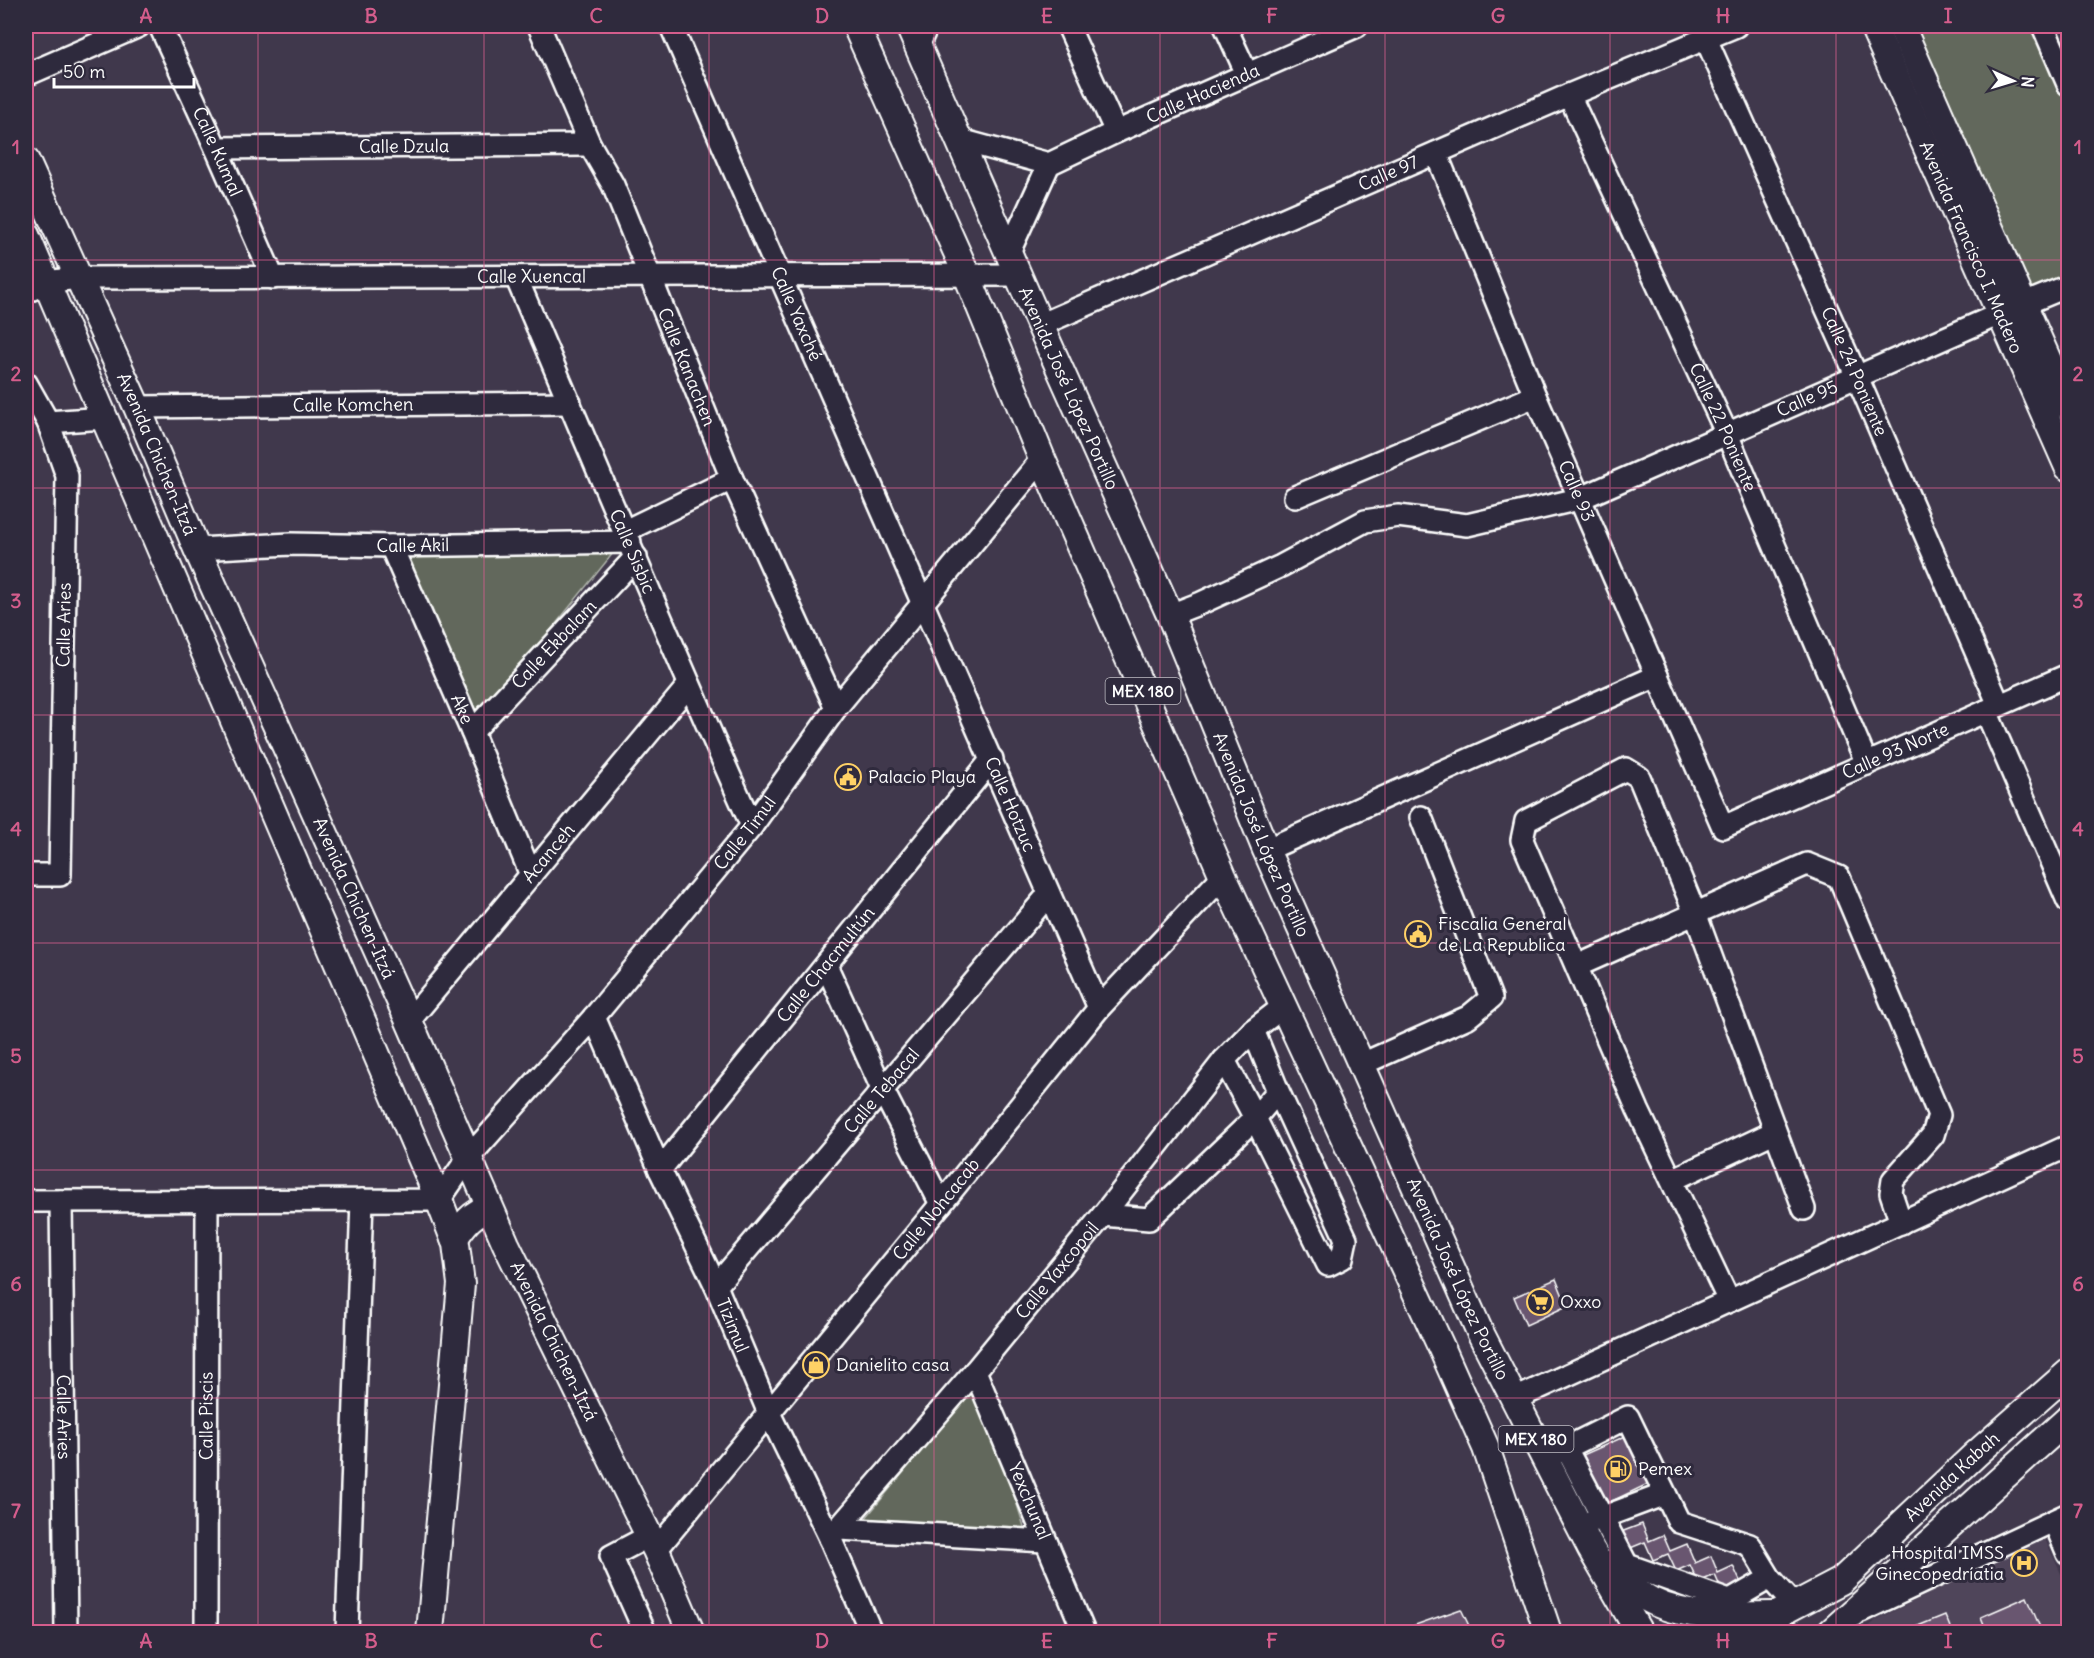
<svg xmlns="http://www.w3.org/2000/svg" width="2094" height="1658" font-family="Delius,sans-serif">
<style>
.built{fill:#50455a}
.green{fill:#62685b;stroke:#b0b4ad;stroke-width:1.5}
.building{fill:#695770;stroke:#fff;stroke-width:1.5}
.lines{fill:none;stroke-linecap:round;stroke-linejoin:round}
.minor-casing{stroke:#fff;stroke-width:26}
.major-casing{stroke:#fff;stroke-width:30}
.minor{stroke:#2f2a3d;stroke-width:21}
.major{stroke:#2f2a3d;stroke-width:26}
.grid{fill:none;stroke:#d45d8c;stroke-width:1.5;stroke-opacity:0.55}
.labels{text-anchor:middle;stroke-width:6;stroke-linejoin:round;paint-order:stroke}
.shield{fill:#2f2a3d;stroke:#c1bfc5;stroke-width:1.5}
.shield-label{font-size:16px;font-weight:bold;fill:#fff}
.street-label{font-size:18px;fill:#fff;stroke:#2f2a3d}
.poi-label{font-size:18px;fill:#fff;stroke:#2f2a3d;text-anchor:start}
.neatline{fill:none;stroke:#d45d8c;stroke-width:2}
.grid-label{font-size:20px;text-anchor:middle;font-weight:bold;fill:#d45d8c}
</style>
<rect width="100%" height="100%" fill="#40384c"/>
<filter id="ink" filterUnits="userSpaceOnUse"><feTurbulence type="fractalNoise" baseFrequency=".0167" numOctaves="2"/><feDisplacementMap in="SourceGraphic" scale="12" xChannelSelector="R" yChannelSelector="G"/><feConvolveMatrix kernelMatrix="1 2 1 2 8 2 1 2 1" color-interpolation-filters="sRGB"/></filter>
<g filter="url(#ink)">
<path class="built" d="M2044,1537L2068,1589V1632H1861L1876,1620Z"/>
<g class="green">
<path d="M1912,26H2040L2068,91V281L2031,295Z"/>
<path d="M618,547L474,725L405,554Z"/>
<path d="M978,1382L1026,1533L860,1525Z"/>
</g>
<g class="building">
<path d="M1556,1279L1567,1306L1526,1325L1514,1297Z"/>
<path d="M1630,1434L1652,1482L1606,1504L1583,1455Z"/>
<path d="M1642,1524L1649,1541L1663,1535L1670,1551L1687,1544L1695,1563L1711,1556L1718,1573L1733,1566L1741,1583L1722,1591L1715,1575L1698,1582L1690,1565L1676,1571L1668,1554L1653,1560L1645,1542L1628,1549L1621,1532Z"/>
<path d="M2027,1597L2042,1632H1987L1981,1617Z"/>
<path d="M1461,1609L1472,1632H1399L1398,1631Z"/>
<path d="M1945,1615L1952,1632H1903Z"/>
</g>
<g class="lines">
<defs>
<g id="minor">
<path id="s1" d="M160,26L216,148L273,278"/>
<path id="s2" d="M539,26L590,145L613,185L732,479L836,708"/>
<path id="s3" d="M671,26L1099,1008"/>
<path d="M1068,26L1116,132"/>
<path d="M1225,26L1247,74"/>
<path d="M2043,26L2068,84"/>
<path id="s4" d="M1706,39L1857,377L1999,705"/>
<path d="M918,46L927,26"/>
<path d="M26,75L139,26"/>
<path id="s5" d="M1569,95L1727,434L1867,764"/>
<path d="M960,140L1049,164"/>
<path id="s6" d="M216,148L590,145"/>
<path id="s7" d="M1436,153L1535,396L1723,827L2068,675"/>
<path id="s8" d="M1009,252L1049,164L1116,132L1357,26"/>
<path id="s9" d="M516,277C594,460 670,644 752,826"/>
<path id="s10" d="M26,292L47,282L77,278L1018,275"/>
<path id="s11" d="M1040,325L1569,95L1736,26"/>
<path d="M26,383L48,422L67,476L60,875H26"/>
<path id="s12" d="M137,407L570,403"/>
<path d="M48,422L104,418"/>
<path d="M1295,497L1535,396"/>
<path d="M625,531L732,479"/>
<path id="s13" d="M391,546L472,732L531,875"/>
<path id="s14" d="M197,549L291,544L391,546L630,542"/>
<path id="s15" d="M1170,615L1201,603L1281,566L1365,521L1398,516L1467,525L1579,499L2002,313L2068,286"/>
<path d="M1986,711L2068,901"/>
<path id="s16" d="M472,732L636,557"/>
<path d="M1266,850L1657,676"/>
<path d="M826,965L883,1091L941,1204"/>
<path d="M1577,966L1807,864L1839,877L1939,1115L1933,1135L1893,1180L1891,1193L1901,1223"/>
<path id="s17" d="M594,1017L660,1170L716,1286L768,1411L830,1538L871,1632"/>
<path id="s18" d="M409,1021L688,686"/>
<path d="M1253,1030L1278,1091L1346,1239L1342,1258L1328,1265L1255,1118L1278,1091"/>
<path d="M1362,1064L1468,1017L1491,998L1421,817"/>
<path id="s19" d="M660,1170L992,759"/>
<path d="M1672,1180L1774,1132"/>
<path id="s20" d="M26,1201L439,1200L468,1158L594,1017L752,826L836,708L1042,459"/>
<path id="s21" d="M61,1201L66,1632"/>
<path d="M1103,1215L1149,1219L1255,1118L1224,1060"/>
<path id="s22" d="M716,1286L1048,895"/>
<path d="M1729,1301L1638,1110L1522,840L1526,821L1626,769L1639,777L1695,913L1804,1209"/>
<path id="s23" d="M975,1371L1084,1632"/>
<path d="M1515,1399L2068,1146"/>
<path d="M1566,1448L1627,1565L1729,1601"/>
<path d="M1546,1458L1628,1417L1679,1522L1750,1545L1770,1578L1794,1605"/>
<path d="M2054,1521L2068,1554"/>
<path d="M1590,1522L1665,1494"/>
<path d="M839,1529L1045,1541"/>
<path id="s24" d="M830,1538L975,1371L1103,1215L1224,1060L1253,1030L1284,1006"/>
<path id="s25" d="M656,1550L941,1204L1099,1008L1223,876"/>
<path d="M1718,1608L1770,1578"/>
<path d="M1861,1611L2068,1514"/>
<path id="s26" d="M206,1632L207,1200"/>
<path d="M347,1632L362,1200"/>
<path d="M645,1632L611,1556L649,1536"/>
</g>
<g id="major">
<path d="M856,26L967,275L1042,459L1223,876L1443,1351L1486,1448L1548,1632"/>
<path id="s27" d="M909,26L1040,325L1170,615L1266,850L1479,1330L1591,1549L1639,1632"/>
<path id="s28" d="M1873,26L2068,467"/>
<path d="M1901,26L2068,406"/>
<path id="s29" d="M26,161L137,407L197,549L409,1021L506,1244L656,1550L691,1632"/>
<path d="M26,235L439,1200L456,1244L461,1284L430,1632"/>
<path d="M454,1239C464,1224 472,1213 489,1208"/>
<path d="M1609,1565C1619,1575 1629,1586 1640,1594C1679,1621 1729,1615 1773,1615"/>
<path id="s30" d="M1744,1632L1841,1581L1976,1454L2068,1373"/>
<path d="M1831,1632L2068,1419"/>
</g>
</defs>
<use href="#minor" class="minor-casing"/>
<use href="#major" class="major-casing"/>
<use href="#minor" class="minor"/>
<use href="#major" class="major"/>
</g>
</g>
<path class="grid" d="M258,26V1632M484,26V1632M709,26V1632M934,26V1632M1160,26V1632M1385,26V1632M1610,26V1632M1836,26V1632M26,260H2068M26,488H2068M26,715H2068M26,943H2068M26,1170H2068M26,1398H2068"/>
<defs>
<symbol id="civic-ring" viewBox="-11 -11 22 22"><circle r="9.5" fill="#2f2a3d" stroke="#ffd166" stroke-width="1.5"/><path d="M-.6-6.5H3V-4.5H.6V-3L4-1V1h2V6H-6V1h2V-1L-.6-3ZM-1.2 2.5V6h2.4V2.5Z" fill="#ffd166"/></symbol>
<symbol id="supermarket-ring" viewBox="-11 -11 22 22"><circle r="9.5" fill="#2f2a3d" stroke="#ffd166" stroke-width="1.5"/><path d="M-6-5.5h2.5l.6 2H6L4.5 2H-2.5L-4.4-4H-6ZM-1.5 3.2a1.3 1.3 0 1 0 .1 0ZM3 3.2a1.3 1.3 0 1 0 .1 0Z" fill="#ffd166"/></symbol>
<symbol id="shop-ring" viewBox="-11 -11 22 22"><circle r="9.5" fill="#2f2a3d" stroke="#ffd166" stroke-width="1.5"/><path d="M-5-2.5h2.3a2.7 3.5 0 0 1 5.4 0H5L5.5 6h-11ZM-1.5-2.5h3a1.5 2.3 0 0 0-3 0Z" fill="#ffd166"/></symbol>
<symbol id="fuel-ring" viewBox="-11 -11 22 22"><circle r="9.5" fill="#2f2a3d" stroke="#ffd166" stroke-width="1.5"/><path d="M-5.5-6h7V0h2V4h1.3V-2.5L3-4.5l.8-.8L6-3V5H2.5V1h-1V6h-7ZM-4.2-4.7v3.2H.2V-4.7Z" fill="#ffd166"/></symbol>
<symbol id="hospital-ring" viewBox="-11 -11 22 22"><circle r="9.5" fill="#2f2a3d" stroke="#ffd166" stroke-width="1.5"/><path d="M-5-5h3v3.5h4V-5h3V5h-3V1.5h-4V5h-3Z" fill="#ffd166"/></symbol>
</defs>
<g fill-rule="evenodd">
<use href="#civic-ring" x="833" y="762" width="30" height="30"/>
<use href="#civic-ring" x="1403" y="919" width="30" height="30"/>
<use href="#supermarket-ring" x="1525" y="1287" width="30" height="30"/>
<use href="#shop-ring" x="801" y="1350" width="30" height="30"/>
<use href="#fuel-ring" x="1603" y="1454" width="30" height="30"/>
<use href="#hospital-ring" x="2009" y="1548" width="30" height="30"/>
</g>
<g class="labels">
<g class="shield">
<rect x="1105.5" y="678" width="75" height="26" rx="4.5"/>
<rect x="1498.5" y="1426" width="75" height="26" rx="4.5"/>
</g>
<g class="shield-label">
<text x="1143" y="697">MEX 180</text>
<text x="1536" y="1445">MEX 180</text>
</g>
<g class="street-label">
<text dy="6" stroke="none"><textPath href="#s8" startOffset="266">Calle Hacienda</textPath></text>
<text dy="6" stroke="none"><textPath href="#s6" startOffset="188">Calle Dzula</textPath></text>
<text dy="6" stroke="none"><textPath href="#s1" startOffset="138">Calle Kumal</textPath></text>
<text dy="6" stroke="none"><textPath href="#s11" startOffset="380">Calle 97</textPath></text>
<text dy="6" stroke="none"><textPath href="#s28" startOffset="242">Avenida Francisco I. Madero</textPath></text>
<text dy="6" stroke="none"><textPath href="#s10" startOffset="508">Calle Xuencal</textPath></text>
<text dy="6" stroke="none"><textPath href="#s3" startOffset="314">Calle Yaxché</textPath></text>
<text dy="6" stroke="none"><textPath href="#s2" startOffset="372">Calle Kanachen</textPath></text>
<text dy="6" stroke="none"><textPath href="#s4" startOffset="364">Calle 24 Poniente</textPath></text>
<text dy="6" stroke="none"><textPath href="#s27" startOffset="396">Avenida José López Portillo</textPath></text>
<text dy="6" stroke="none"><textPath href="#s15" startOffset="684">Calle 95</textPath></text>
<text dy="6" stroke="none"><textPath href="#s12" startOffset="216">Calle Komchen</textPath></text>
<text dy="6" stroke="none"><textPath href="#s5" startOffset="366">Calle 22 Poniente</textPath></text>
<text dy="6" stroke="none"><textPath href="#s29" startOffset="321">Avenida Chichen-Itzá</textPath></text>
<text dy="6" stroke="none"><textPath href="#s7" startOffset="366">Calle 93</textPath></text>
<text dy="6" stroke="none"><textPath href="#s14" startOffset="216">Calle Akil</textPath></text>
<text dy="6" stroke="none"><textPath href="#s9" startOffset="298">Calle Sisbic</textPath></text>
<text transform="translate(64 625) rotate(-89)" y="6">Calle Aries</text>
<text dy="6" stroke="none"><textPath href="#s16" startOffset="120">Calle Ekbalam</textPath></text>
<text dy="6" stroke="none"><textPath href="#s13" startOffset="178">Ake</textPath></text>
<text dy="6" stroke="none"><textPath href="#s7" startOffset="921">Calle 93 Norte</textPath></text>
<text dy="6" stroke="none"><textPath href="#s3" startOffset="849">Calle Hotzuc</textPath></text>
<text dy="6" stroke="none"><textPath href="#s20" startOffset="891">Calle Timul</textPath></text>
<text dy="6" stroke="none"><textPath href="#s27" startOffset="882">Avenida José López Portillo</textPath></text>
<text dy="6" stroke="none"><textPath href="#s18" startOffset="218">Acanceh</textPath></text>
<text dy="6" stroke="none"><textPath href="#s29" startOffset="807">Avenida Chichen-Itzá</textPath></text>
<text dy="6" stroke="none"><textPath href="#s19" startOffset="264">Calle Chacmultún</textPath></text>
<text dy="6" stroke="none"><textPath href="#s22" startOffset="256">Calle Tebacal</textPath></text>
<text dy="6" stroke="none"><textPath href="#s25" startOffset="441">Calle Nohcacab</textPath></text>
<text dy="6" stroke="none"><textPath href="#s24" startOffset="351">Calle Yaxcopoil</textPath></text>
<text dy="6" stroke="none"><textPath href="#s27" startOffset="1368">Avenida José López Portillo</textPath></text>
<text dy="6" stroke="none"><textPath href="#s17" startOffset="338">Tizimul</textPath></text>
<text dy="6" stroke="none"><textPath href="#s29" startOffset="1293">Avenida Chichen-Itzá</textPath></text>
<text dy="6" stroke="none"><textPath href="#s26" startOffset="216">Calle Piscis</textPath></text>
<text dy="6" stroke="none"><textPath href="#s21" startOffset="216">Calle Aries</textPath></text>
<text dy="6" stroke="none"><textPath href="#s30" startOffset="262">Avenida Kabah</textPath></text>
<text dy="6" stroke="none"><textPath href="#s23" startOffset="141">Yexchunal</textPath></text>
</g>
<g class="poi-label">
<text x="868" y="783">Palacio Playa</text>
<text x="1438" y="930">Fiscalia General<tspan x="1438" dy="21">de La Republica</tspan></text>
<text x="1560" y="1308">Oxxo</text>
<text x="836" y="1371">Danielito casa</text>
<text x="1638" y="1475">Pemex</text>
<text x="2004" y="1559" text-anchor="end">Hospital IMSS<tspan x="2004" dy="21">Ginecopedríatia</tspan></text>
</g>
</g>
<rect width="2094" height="1658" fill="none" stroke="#2f2a3d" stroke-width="66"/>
<g transform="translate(2013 81) rotate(94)" stroke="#2f2a3d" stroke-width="4.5" paint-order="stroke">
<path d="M0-4.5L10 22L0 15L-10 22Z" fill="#ffffff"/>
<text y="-9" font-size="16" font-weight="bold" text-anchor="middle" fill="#ffffff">N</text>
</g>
<path d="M54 78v9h140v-9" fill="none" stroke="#ffffff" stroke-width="3"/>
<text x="63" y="78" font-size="18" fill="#ffffff" stroke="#2f2a3d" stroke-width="4.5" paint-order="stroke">50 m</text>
<rect x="33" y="33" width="2028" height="1592" class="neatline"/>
<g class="grid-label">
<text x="146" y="23">A</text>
<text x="371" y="23">B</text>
<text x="596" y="23">C</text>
<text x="822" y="23">D</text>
<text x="1047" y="23">E</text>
<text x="1272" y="23">F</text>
<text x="1498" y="23">G</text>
<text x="1723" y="23">H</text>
<text x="1948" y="23">I</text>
<text x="16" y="154">1</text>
<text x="2078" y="154">1</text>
<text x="16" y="381">2</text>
<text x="2078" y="381">2</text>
<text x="16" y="608">3</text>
<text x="2078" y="608">3</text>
<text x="16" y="836">4</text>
<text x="2078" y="836">4</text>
<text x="16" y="1063">5</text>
<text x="2078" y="1063">5</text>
<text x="16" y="1291">6</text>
<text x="2078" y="1291">6</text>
<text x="16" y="1518">7</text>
<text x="2078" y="1518">7</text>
<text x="146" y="1648">A</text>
<text x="371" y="1648">B</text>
<text x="596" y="1648">C</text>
<text x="822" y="1648">D</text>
<text x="1047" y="1648">E</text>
<text x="1272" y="1648">F</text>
<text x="1498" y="1648">G</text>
<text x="1723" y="1648">H</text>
<text x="1948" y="1648">I</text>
</g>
</svg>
